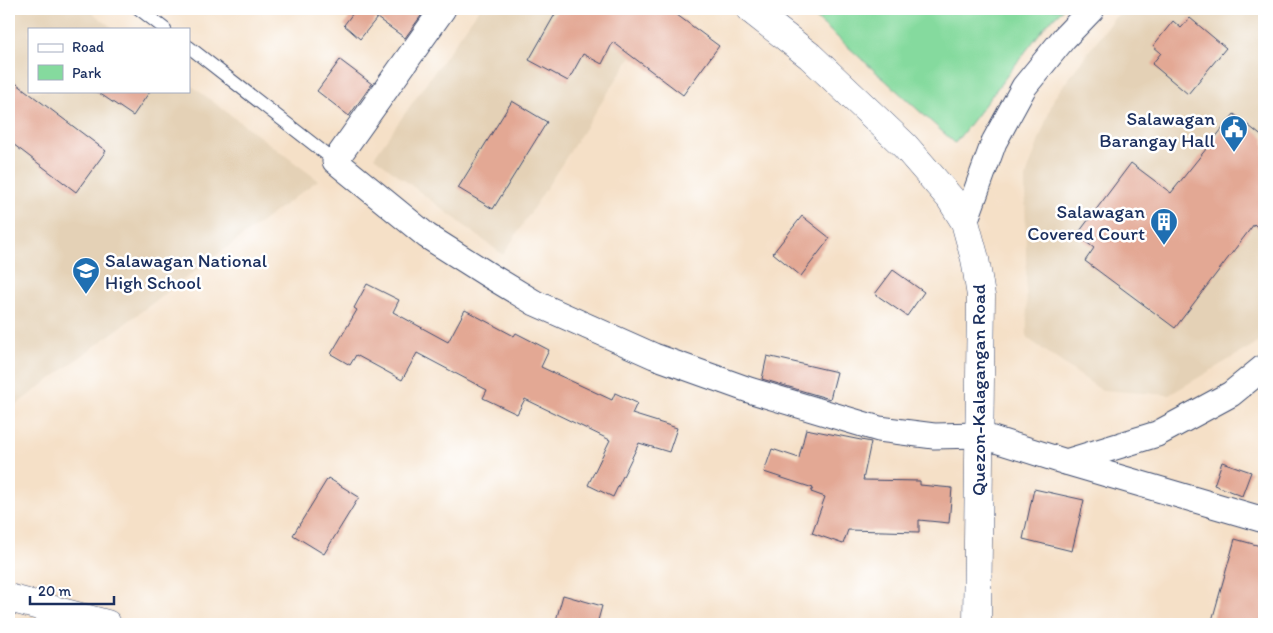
<svg xmlns="http://www.w3.org/2000/svg" width="1273" height="633" font-family="Itim,sans-serif">
<style>
.built{fill:#e4d1b6}
.green{fill:#85da9e;stroke:#50847e}
.building{fill:#e3a894}
.lines{fill:none;stroke-linecap:round;stroke-linejoin:round}
.service-casing{stroke:#3c4a6e;stroke-width:14}
.minor-casing{stroke:#3c4a6e;stroke-width:27}
.secondary-casing{stroke:#3c4a6e;stroke-width:29}
.trunk-casing{stroke:#3c4a6e;stroke-width:29}
.service{stroke:#fff;stroke-width:12}
.minor{stroke:#fff;stroke-width:25}
.secondary{stroke:#fff;stroke-width:28}
.trunk{stroke:#fff;stroke-width:28}
.labels{text-anchor:middle;stroke-width:5;stroke-linejoin:round;paint-order:stroke}
.poi-label{font-size:19px;fill:#1b2f5e;stroke:#fff;text-anchor:end}
.street-label{font-size:19px;fill:#1b2f5e;stroke:#fff}
</style>
<rect width="100%" height="100%" fill="#fff"/>
<filter id="ink" filterUnits="userSpaceOnUse"><feTurbulence type="fractalNoise" baseFrequency=".02" numOctaves="2"/><feDisplacementMap in="SourceGraphic" scale="10" xChannelSelector="R" yChannelSelector="G"/><feConvolveMatrix kernelMatrix="1 2 1 2 8 2 1 2 1" color-interpolation-filters="sRGB"/></filter>
<filter id="wash" filterUnits="userSpaceOnUse"><feTurbulence type="fractalNoise" baseFrequency=".0096" numOctaves="4" result="noise"/><feDisplacementMap in="SourceGraphic" scale="20" xChannelSelector="R" yChannelSelector="G"/><feGaussianBlur stdDeviation="1.12" result="paint"/><feColorMatrix in="noise" values="0 0 0 0 0 0 0 0 0 0 0 0 0 0 0 0 0 1.4 0 .05"/><feComposite in="paint" operator="in"/></filter>
<g filter="url(#wash)">
<rect width="100%" height="100%" fill="#f5e0c7"/>
<g class="built">
<path d="M9,9H87L114,29H29V91H189V84L318,180L9,410Z"/>
<path d="M479,9H662L503,255L374,157Z"/>
<path d="M1125,9H1264V336L1257,343L1169,395L1101,390L1027,338L1025,179L1054,98L1113,19Z"/>
</g>
<path class="green" d="M806,9H1063L1046,25L955,143Z"/>
<g id="blocks">
<g class="building">
<path d="M356,9H426L405,38L377,18L360,39L344,25Z"/>
<path d="M558,9H669L719,46L683,95L613,42L602,64L583,54L568,81L529,60Z"/>
<path d="M1190,18L1226,48L1188,94L1152,64L1161,53L1153,46L1173,21L1181,28Z"/>
<path d="M340,60L372,84L349,116L317,91Z"/>
<path d="M9,78L106,151L76,192L9,141Z"/>
<path d="M96,91H150L133,116Z"/>
<path d="M512,101L547,122L493,209L458,188Z"/>
<path d="M1234,114L1264,138V233L1254,224L1175,328L1085,261L1094,248L1077,235L1131,163L1171,193Z"/>
<path d="M802,216L830,238L801,276L773,253Z"/>
<path d="M893,270L924,292L907,316L875,294Z"/>
<path d="M367,284L399,300L393,312L448,342L465,310L514,336L516,333L549,350L541,367L612,400L615,393L637,403L632,414L677,428L669,452L639,443L613,497L588,485L610,440L525,399L517,414L483,398L487,390L417,353L402,380L356,355L350,365L331,354L357,310L354,308Z"/>
<path d="M767,356L837,372L830,399L762,379Z"/>
<path d="M806,429L871,442L863,480L920,481V485L952,488L949,523L919,520V532L848,530L843,544L812,533L825,497L811,492L813,488L764,472L772,449L799,458Z"/>
<path d="M1222,462L1251,472L1242,496L1214,485Z"/>
<path d="M328,478L359,497L324,554L293,535Z"/>
<path d="M1034,489L1084,500L1072,551L1023,539Z"/>
<path d="M1235,539L1264,547V624H1211Z"/>
<path d="M563,595L602,606L597,624H555Z"/>
</g>
</g>
</g>
<g filter="url(#ink)">
<use href="#blocks" fill-opacity="0" stroke="#3c4a6e" stroke-width="1"/>
<g class="lines">
<defs>
<g id="service">
<path d="M139,9L165,29"/>
<path d="M189,47L335,161"/>
</g>
<g id="minor">
<path d="M443,9L335,161L427,236L487,274L535,303L654,356L749,390L879,429L934,436L980,435L1066,462L1264,520"/>
<path d="M965,222L994,142L1024,87L1064,38L1092,9"/>
<path d="M1066,462L1157,434L1231,394L1264,367"/>
</g>
<path id="secondary" d="M750,9L810,56L905,146L950,198L965,222L975,259L981,296L977,624"/>
<path id="trunk" d="M9,598L107,624"/>
</defs>
<use href="#service" class="service-casing"/>
<use href="#minor" class="minor-casing"/>
<use href="#secondary" class="secondary-casing"/>
<use href="#trunk" class="trunk-casing"/>
<use href="#service" class="service"/>
<use href="#minor" class="minor"/>
<use href="#secondary" class="secondary"/>
<use href="#trunk" class="trunk"/>
</g>
</g>
<defs>
<symbol id="civic-pin" viewBox="-11 -11 22 30"><path d="M0 17L-7.5 6A9.5 9.5 0 1 1 7.5 6Z" fill="#1f6fb2" stroke="#fff"/><path d="M-.6-6.5H3V-4.5H.6V-3L4-1V1h2V6H-6V1h2V-1L-.6-3ZM-1.2 2.5V6h2.4V2.5Z" fill="#fff"/></symbol>
<symbol id="building-pin" viewBox="-11 -11 22 30"><path d="M0 17L-7.5 6A9.5 9.5 0 1 1 7.5 6Z" fill="#1f6fb2" stroke="#fff"/><path d="M-4-6H4V6H1V3H-1V6H-4ZM-2.5-4.3h1.7v1.8h-1.7ZM.8-4.3h1.7v1.8H.8ZM-2.5-1h1.7V.8h-1.7ZM.8-1h1.7V.8H.8Z" fill="#fff"/></symbol>
<symbol id="school-pin" viewBox="-11 -11 22 30"><path d="M0 17L-7.5 6A9.5 9.5 0 1 1 7.5 6Z" fill="#1f6fb2" stroke="#fff"/><path d="M0-5L7-2L0 1L-7-2ZM-4 1L0 2.5L4 1V4Q0 6-4 4Z" fill="#fff"/></symbol>
</defs>
<g fill-rule="evenodd">
<use href="#civic-pin" x="1218" y="113" width="32" height="43"/>
<use href="#building-pin" x="1148" y="206" width="32" height="43"/>
<use href="#school-pin" x="70" y="255" width="32" height="43"/>
</g>
<g class="labels">
<g class="poi-label">
<text x="1215" y="125">Salawagan<tspan x="1215" dy="22">Barangay Hall</tspan></text>
<text x="1145" y="218">Salawagan<tspan x="1145" dy="22">Covered Court</tspan></text>
<text x="105" y="267" text-anchor="start">Salawagan National<tspan x="105" dy="22">High School</tspan></text>
</g>
<g class="street-label">
<text transform="translate(978 390) rotate(-90)" y="7">Quezon-Kalagangan Road</text>
</g>
</g>
<rect width="1273" height="633" fill="none" stroke="#fff" stroke-width="30"/>
<rect x="28" y="28" width="162" height="65" fill="#ffffff" stroke="#a4acbf"/>
<rect x="38" y="44" width="25" height="8" fill="#ffffff" stroke="#a4acbf"/>
<text x="72" y="52" font-size="15" fill="#1b2f5e">Road</text>
<rect x="38" y="65" width="25" height="15" fill="#85da9e" stroke="#a4acbf"/>
<text x="72" y="78" font-size="15" fill="#1b2f5e">Park</text>
<path d="M30 596v8h84v-8" fill="none" stroke="#1b2f5e" stroke-width="2.5"/>
<text x="38" y="596" font-size="15" fill="#1b2f5e" stroke="#ffffff" stroke-width="4" paint-order="stroke">20 m</text>
</svg>
